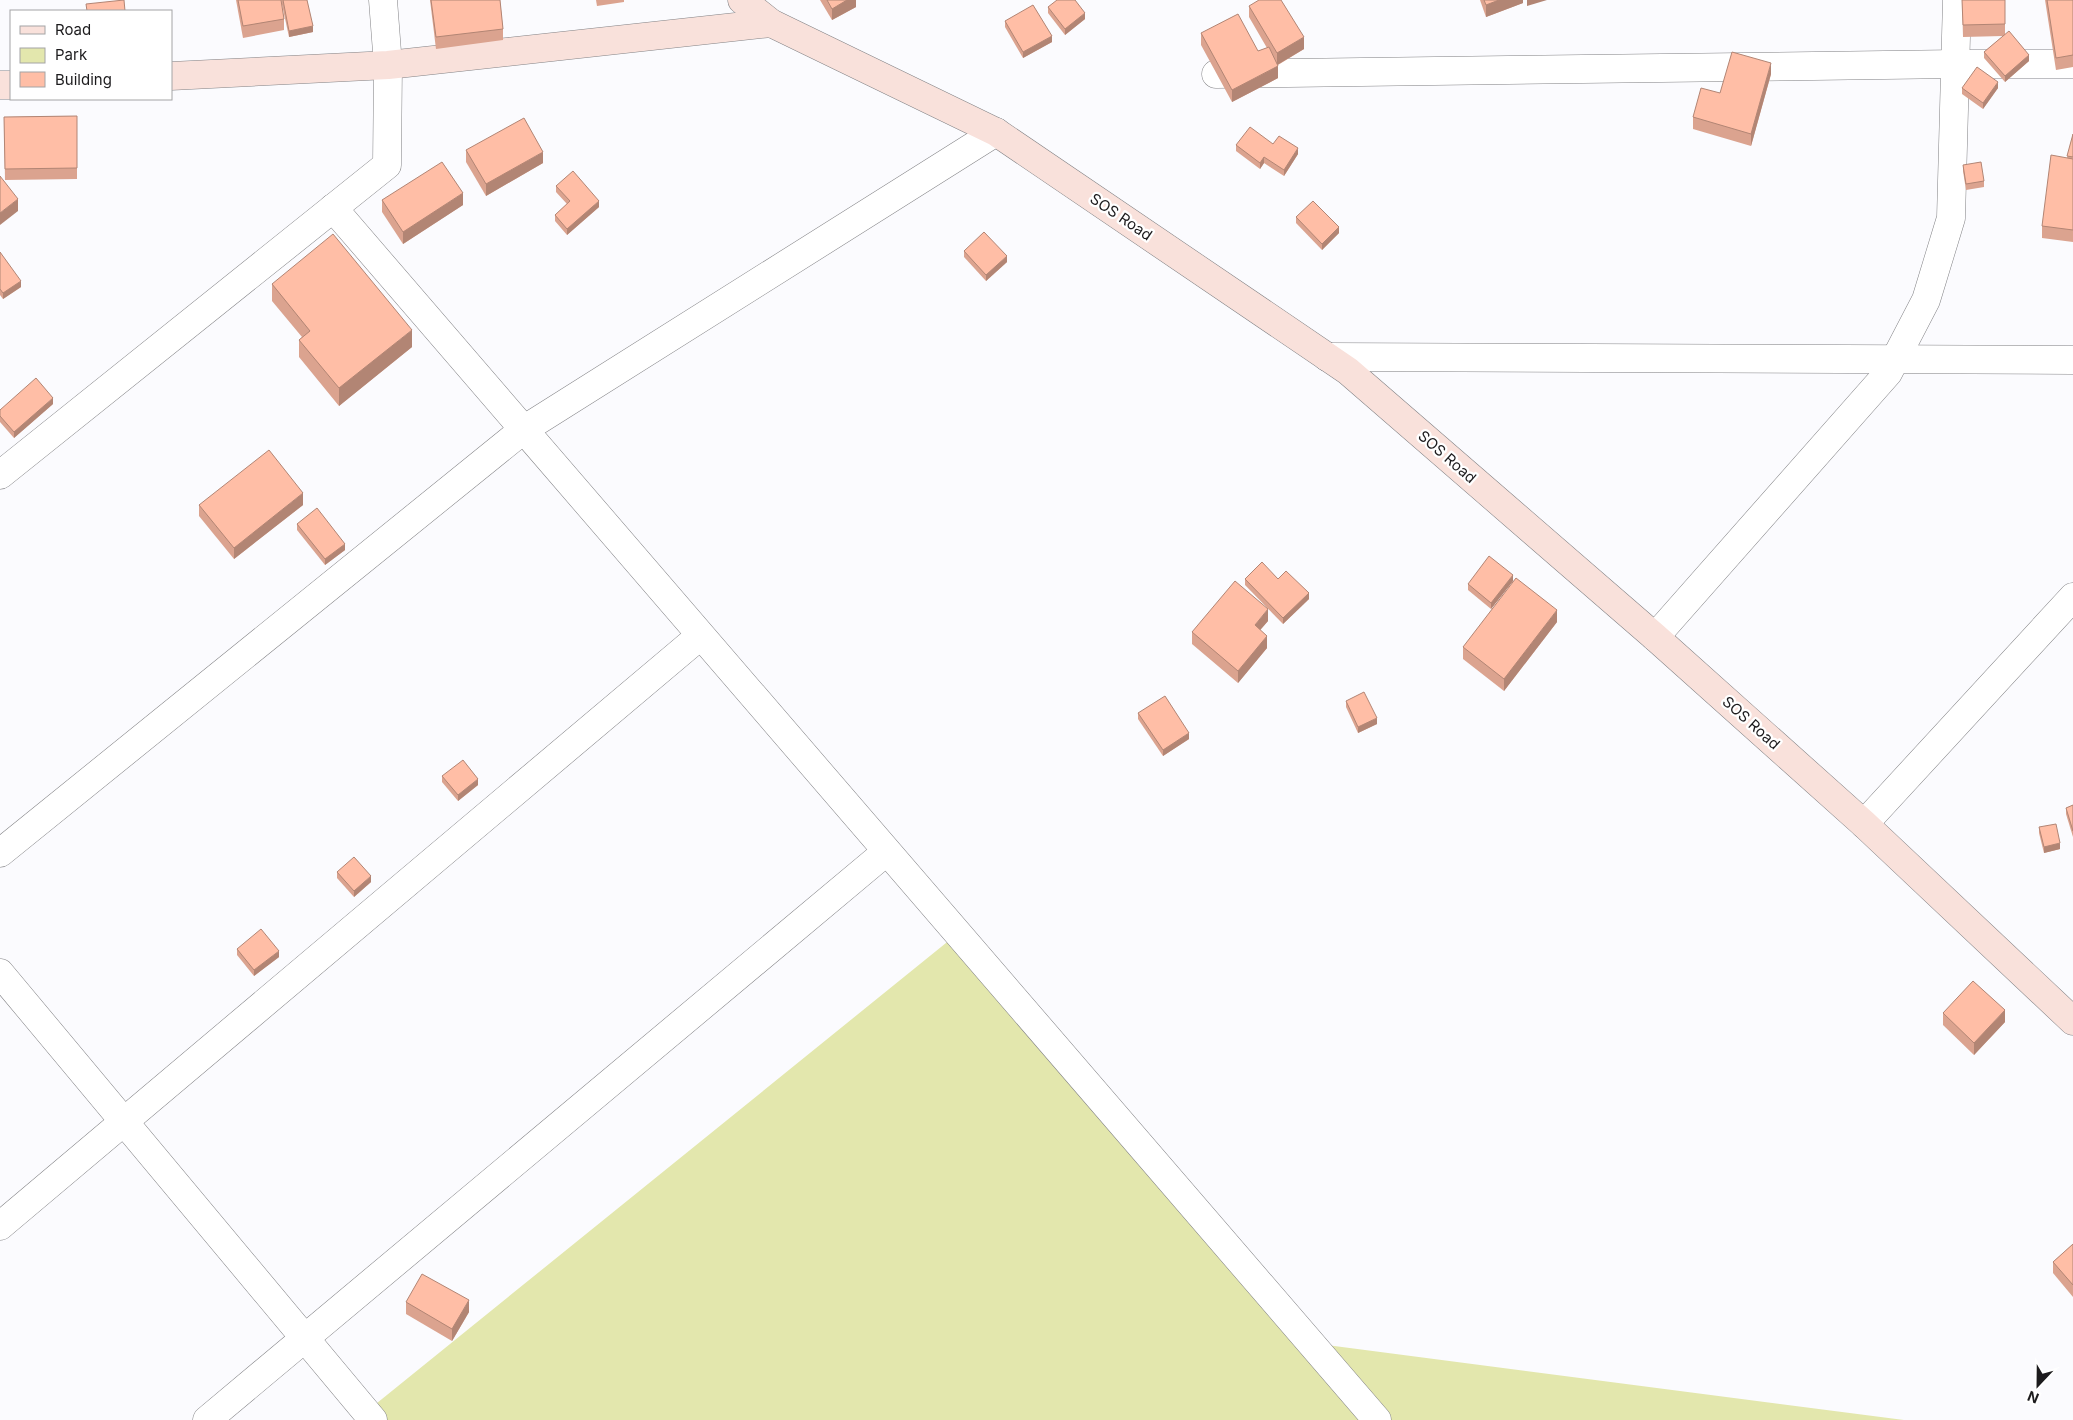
<svg xmlns="http://www.w3.org/2000/svg" width="2073" height="1420" font-family="Inter,sans-serif">
<style>
.green{fill:#e3e7ad}
.lines{fill:none;stroke-linecap:round;stroke-linejoin:round}
.street-casing{stroke:#828285;stroke-width:29}
.secondary-casing{stroke:#828285;stroke-width:29}
.street{stroke:#fff;stroke-width:28}
.secondary{stroke:#f9e1db;stroke-width:28}
.wall{fill:#dba38f}
.shaded-wall{fill:#b28574}
.building{fill:#ffbea6;stroke:#b28574}
.labels{text-anchor:middle;stroke-width:4.5;stroke-linejoin:round;paint-order:stroke}
.street-label{font-size:15px;fill:#1c1b1d;stroke:#fff}
</style>
<rect width="100%" height="100%" fill="#fbfbfe"/>
<path class="green" d="M967,926L1296,1341L1904,1420H356Z"/>
<g class="lines">
<defs>
<g id="street">
<path d="M1216,74L1956,64H2073"/>
<path d="M333,208L1377,1420"/>
<path d="M1327,357L2073,360"/>
<path d="M0,475L387,165L388,65L383,0"/>
<path d="M1655,637L1888,373L1926,300L1951,218L1957,0"/>
<path d="M1864,824L2073,597"/>
<path d="M0,853L523,430L996,132"/>
<path d="M0,973L373,1420"/>
<path d="M0,1226L700,636"/>
<path d="M207,1420L886,852"/>
</g>
<g id="secondary">
<path d="M742,0L771,23L996,132L1348,371L1655,637L1864,824L2073,1021"/>
<path d="M171,76L388,65L771,23"/>
<path d="M0,85H11"/>
</g>
</defs>
<use href="#street" class="street-casing"/>
<use href="#secondary" class="secondary-casing"/>
<use href="#street" class="street"/>
<use href="#secondary" class="secondary"/>
</g>
<g class="wall">
<path d="M236,0H281L284,19V30L243,38Z"/>
<path d="M281,0H307L313,32L289,37Z"/>
<path d="M430,0H500L503,29V40L436,49Z"/>
<path d="M596,0H624V2L597,6Z"/>
<path d="M820,0H856V7L832,20Z"/>
<path d="M1480,0H1523V3L1486,17Z"/>
<path d="M1962,0H2005V34L2029,61L2005,82L1984,58V52L2003,36L1963,37Z"/>
<path d="M2045,0H2073V67L2056,70Z"/>
<path d="M1249,6L1304,49L1278,65V78L1232,102L1201,45V33L1258,51L1267,48L1249,17Z"/>
<path d="M1048,7L1085,19L1065,35L1048,13Z"/>
<path d="M1005,21L1052,42L1023,58L1005,27Z"/>
<path d="M1771,74L1751,146L1693,129V117L1720,93Z"/>
<path d="M1962,88H1998L1983,109L1962,94Z"/>
<path d="M77,116V179L5,180L4,117Z"/>
<path d="M2073,134V242L2042,238V226L2067,158Z"/>
<path d="M1273,144L1298,154L1284,176L1264,163L1260,169L1236,151V145Z"/>
<path d="M466,150L543,163L486,196L466,162Z"/>
<path d="M1963,165L1984,181V187L1966,190L1963,171Z"/>
<path d="M556,186L599,207L567,235L555,221V215L567,204L556,192Z"/>
<path d="M382,200L463,205L403,244L382,212Z"/>
<path d="M1296,217L1339,233L1322,250L1296,223Z"/>
<path d="M964,251L1007,262L986,281L964,257Z"/>
<path d="M0,252L21,287L3,299L0,295Z"/>
<path d="M272,284L412,347L339,406L299,357V340L302,337L272,301Z"/>
<path d="M53,404L14,438L0,422V410Z"/>
<path d="M199,505H303L234,559L199,516Z"/>
<path d="M297,524L345,550L325,565L297,530Z"/>
<path d="M1245,579H1278L1309,599L1283,624L1245,585Z"/>
<path d="M1513,581L1491,609L1468,590V584Z"/>
<path d="M1268,621L1260,630L1267,648L1238,683L1192,644V632Z"/>
<path d="M1557,622L1504,691L1463,659V647Z"/>
<path d="M1346,701L1377,724L1358,733L1346,707Z"/>
<path d="M1138,713L1189,739L1163,756L1138,719Z"/>
<path d="M442,776L478,785L458,801L442,782Z"/>
<path d="M2073,805V837L2066,814V808Z"/>
<path d="M2039,827L2060,849L2044,853L2039,833Z"/>
<path d="M337,872L371,882L354,897L337,878Z"/>
<path d="M237,949L279,957L254,976L237,955Z"/>
<path d="M1943,1013L2005,1022L1974,1055L1943,1025Z"/>
<path d="M2073,1244V1297L2053,1273V1262Z"/>
<path d="M406,1302L469,1312L452,1341L406,1314Z"/>
</g>
<g class="shaded-wall">
<path d="M847,0H856V7L832,20V9Z"/>
<path d="M1499,0H1523V3L1486,17V5Z"/>
<path d="M1527,0H1547L1527,6Z"/>
<path d="M1085,13V19L1065,35V29Z"/>
<path d="M313,26V32L289,37V31Z"/>
<path d="M1052,36V42L1023,58V52Z"/>
<path d="M1304,37V49L1277,65V53Z"/>
<path d="M2029,55V61L2005,82V76Z"/>
<path d="M1771,63V74L1751,146V134Z"/>
<path d="M1278,66V78L1232,102V90Z"/>
<path d="M1998,82V88L1983,109V103Z"/>
<path d="M1298,148V154L1284,176V170Z"/>
<path d="M543,152V163L486,196V184Z"/>
<path d="M1264,157V163L1260,169V163Z"/>
<path d="M463,193V205L403,244V232Z"/>
<path d="M18,199V211L0,225V213Z"/>
<path d="M599,201V207L567,235V229Z"/>
<path d="M1339,227V233L1322,250V244Z"/>
<path d="M1007,256V262L986,281V275Z"/>
<path d="M21,281V287L3,299V293Z"/>
<path d="M412,330V347L339,406V388Z"/>
<path d="M53,398V404L14,438V432Z"/>
<path d="M303,493V505L234,559V548Z"/>
<path d="M345,544V550L325,565V559Z"/>
<path d="M1513,575V581L1491,609V603Z"/>
<path d="M1309,593V599L1283,624V618Z"/>
<path d="M1268,609V621L1255,636V625Z"/>
<path d="M1557,610V622L1504,691V679Z"/>
<path d="M1267,636V648L1238,683V671Z"/>
<path d="M1377,718V724L1358,733V727Z"/>
<path d="M1189,733V739L1163,756V750Z"/>
<path d="M478,779V785L458,801V795Z"/>
<path d="M2060,843V849L2044,853V847Z"/>
<path d="M371,876V882L354,897V891Z"/>
<path d="M279,951V957L254,976V970Z"/>
<path d="M2005,1010V1022L1974,1055V1043Z"/>
<path d="M469,1300V1312L452,1341V1329Z"/>
</g>
<g class="building">
<path d="M124,0L125,11H87L86,4Z"/>
<path d="M238,0H281L284,19L243,26Z"/>
<path d="M283,0H307L313,26L289,31Z"/>
<path d="M431,0H500L503,29L436,37Z"/>
<path d="M827,0H847L832,9Z"/>
<path d="M1057,0H1075L1085,13L1065,29L1048,7Z"/>
<path d="M1259,0H1281L1304,37L1277,53L1249,6Z"/>
<path d="M1484,0H1499L1486,5Z"/>
<path d="M1962,0H2005V24L1963,25Z"/>
<path d="M2047,0H2073V55L2056,58Z"/>
<path d="M1033,5L1052,36L1023,52L1005,21Z"/>
<path d="M1238,14L1258,51L1269,47L1278,66L1232,90L1201,33Z"/>
<path d="M2009,31L2029,55L2005,76L1984,52Z"/>
<path d="M1732,52L1771,63L1751,134L1693,117L1701,88L1720,93Z"/>
<path d="M1977,67L1998,82L1983,103L1962,88Z"/>
<path d="M77,116V168L5,169L4,117Z"/>
<path d="M524,118L543,152L486,184L466,150Z"/>
<path d="M1250,127L1273,144L1279,136L1298,148L1284,170L1264,157L1260,163L1236,145Z"/>
<path d="M2073,134V157L2067,156Z"/>
<path d="M2051,155L2073,159V230L2042,226Z"/>
<path d="M442,162L463,193L403,232L382,200Z"/>
<path d="M1981,162L1984,181L1966,184L1963,165Z"/>
<path d="M573,171L599,201L567,229L555,215L570,201L556,186Z"/>
<path d="M0,176L18,199L0,213Z"/>
<path d="M1313,201L1339,227L1322,244L1296,217Z"/>
<path d="M984,232L1007,256L986,275L964,251Z"/>
<path d="M333,234L412,330L339,388L299,340L310,331L272,284Z"/>
<path d="M0,252L21,281L3,293L0,289Z"/>
<path d="M36,378L53,398L14,432L0,416V410Z"/>
<path d="M269,450L303,493L234,548L199,505Z"/>
<path d="M317,508L345,544L325,559L297,524Z"/>
<path d="M1489,556L1513,575L1491,603L1468,584Z"/>
<path d="M1262,562L1278,579L1286,571L1309,593L1283,618L1245,579Z"/>
<path d="M1516,578L1557,610L1504,679L1463,647Z"/>
<path d="M1235,581L1268,609L1255,625L1267,636L1238,671L1192,632Z"/>
<path d="M1364,692L1377,718L1358,727L1346,701Z"/>
<path d="M1165,696L1189,733L1163,750L1138,713Z"/>
<path d="M463,760L478,779L458,795L442,776Z"/>
<path d="M2073,805V831L2066,808Z"/>
<path d="M2056,824L2060,843L2044,847L2039,827Z"/>
<path d="M354,857L371,876L354,891L337,872Z"/>
<path d="M261,929L279,951L254,970L237,949Z"/>
<path d="M1973,981L2005,1010L1974,1043L1943,1013Z"/>
<path d="M2073,1244V1285L2053,1262Z"/>
<path d="M422,1274L469,1300L452,1329L406,1302Z"/>
</g>
<g class="labels">
<g class="street-label">
<text transform="translate(1121 217) rotate(34)" y="5">SOS Road</text>
<text transform="translate(1447 457) rotate(41)" y="5">SOS Road</text>
<text transform="translate(1751 723) rotate(42)" y="5">SOS Road</text>
</g>
</g>
<rect x="10" y="10" width="162" height="90" fill="#ffffff" stroke="#a4a4a5"/>
<rect x="20" y="26" width="25" height="8" fill="#f9e1db" stroke="#a4a4a5"/>
<text x="55" y="35" font-size="15" fill="#1c1b1d">Road</text>
<rect x="20" y="48" width="25" height="15" fill="#e3e7ad" stroke="#a4a4a5"/>
<text x="55" y="60" font-size="15" fill="#1c1b1d">Park</text>
<rect x="20" y="72" width="25" height="15" fill="#ffbea6" stroke="#a4a4a5"/>
<text x="55" y="85" font-size="15" fill="#1c1b1d">Building</text>
<g transform="translate(2038 1385) rotate(202)" stroke="#ffffff" stroke-width="4" paint-order="stroke">
<path d="M0-4L9 19L0 12L-9 19Z" fill="#1c1b1d"/>
<text y="-8" font-size="14" font-weight="bold" text-anchor="middle" fill="#1c1b1d">N</text>
</g>
</svg>
